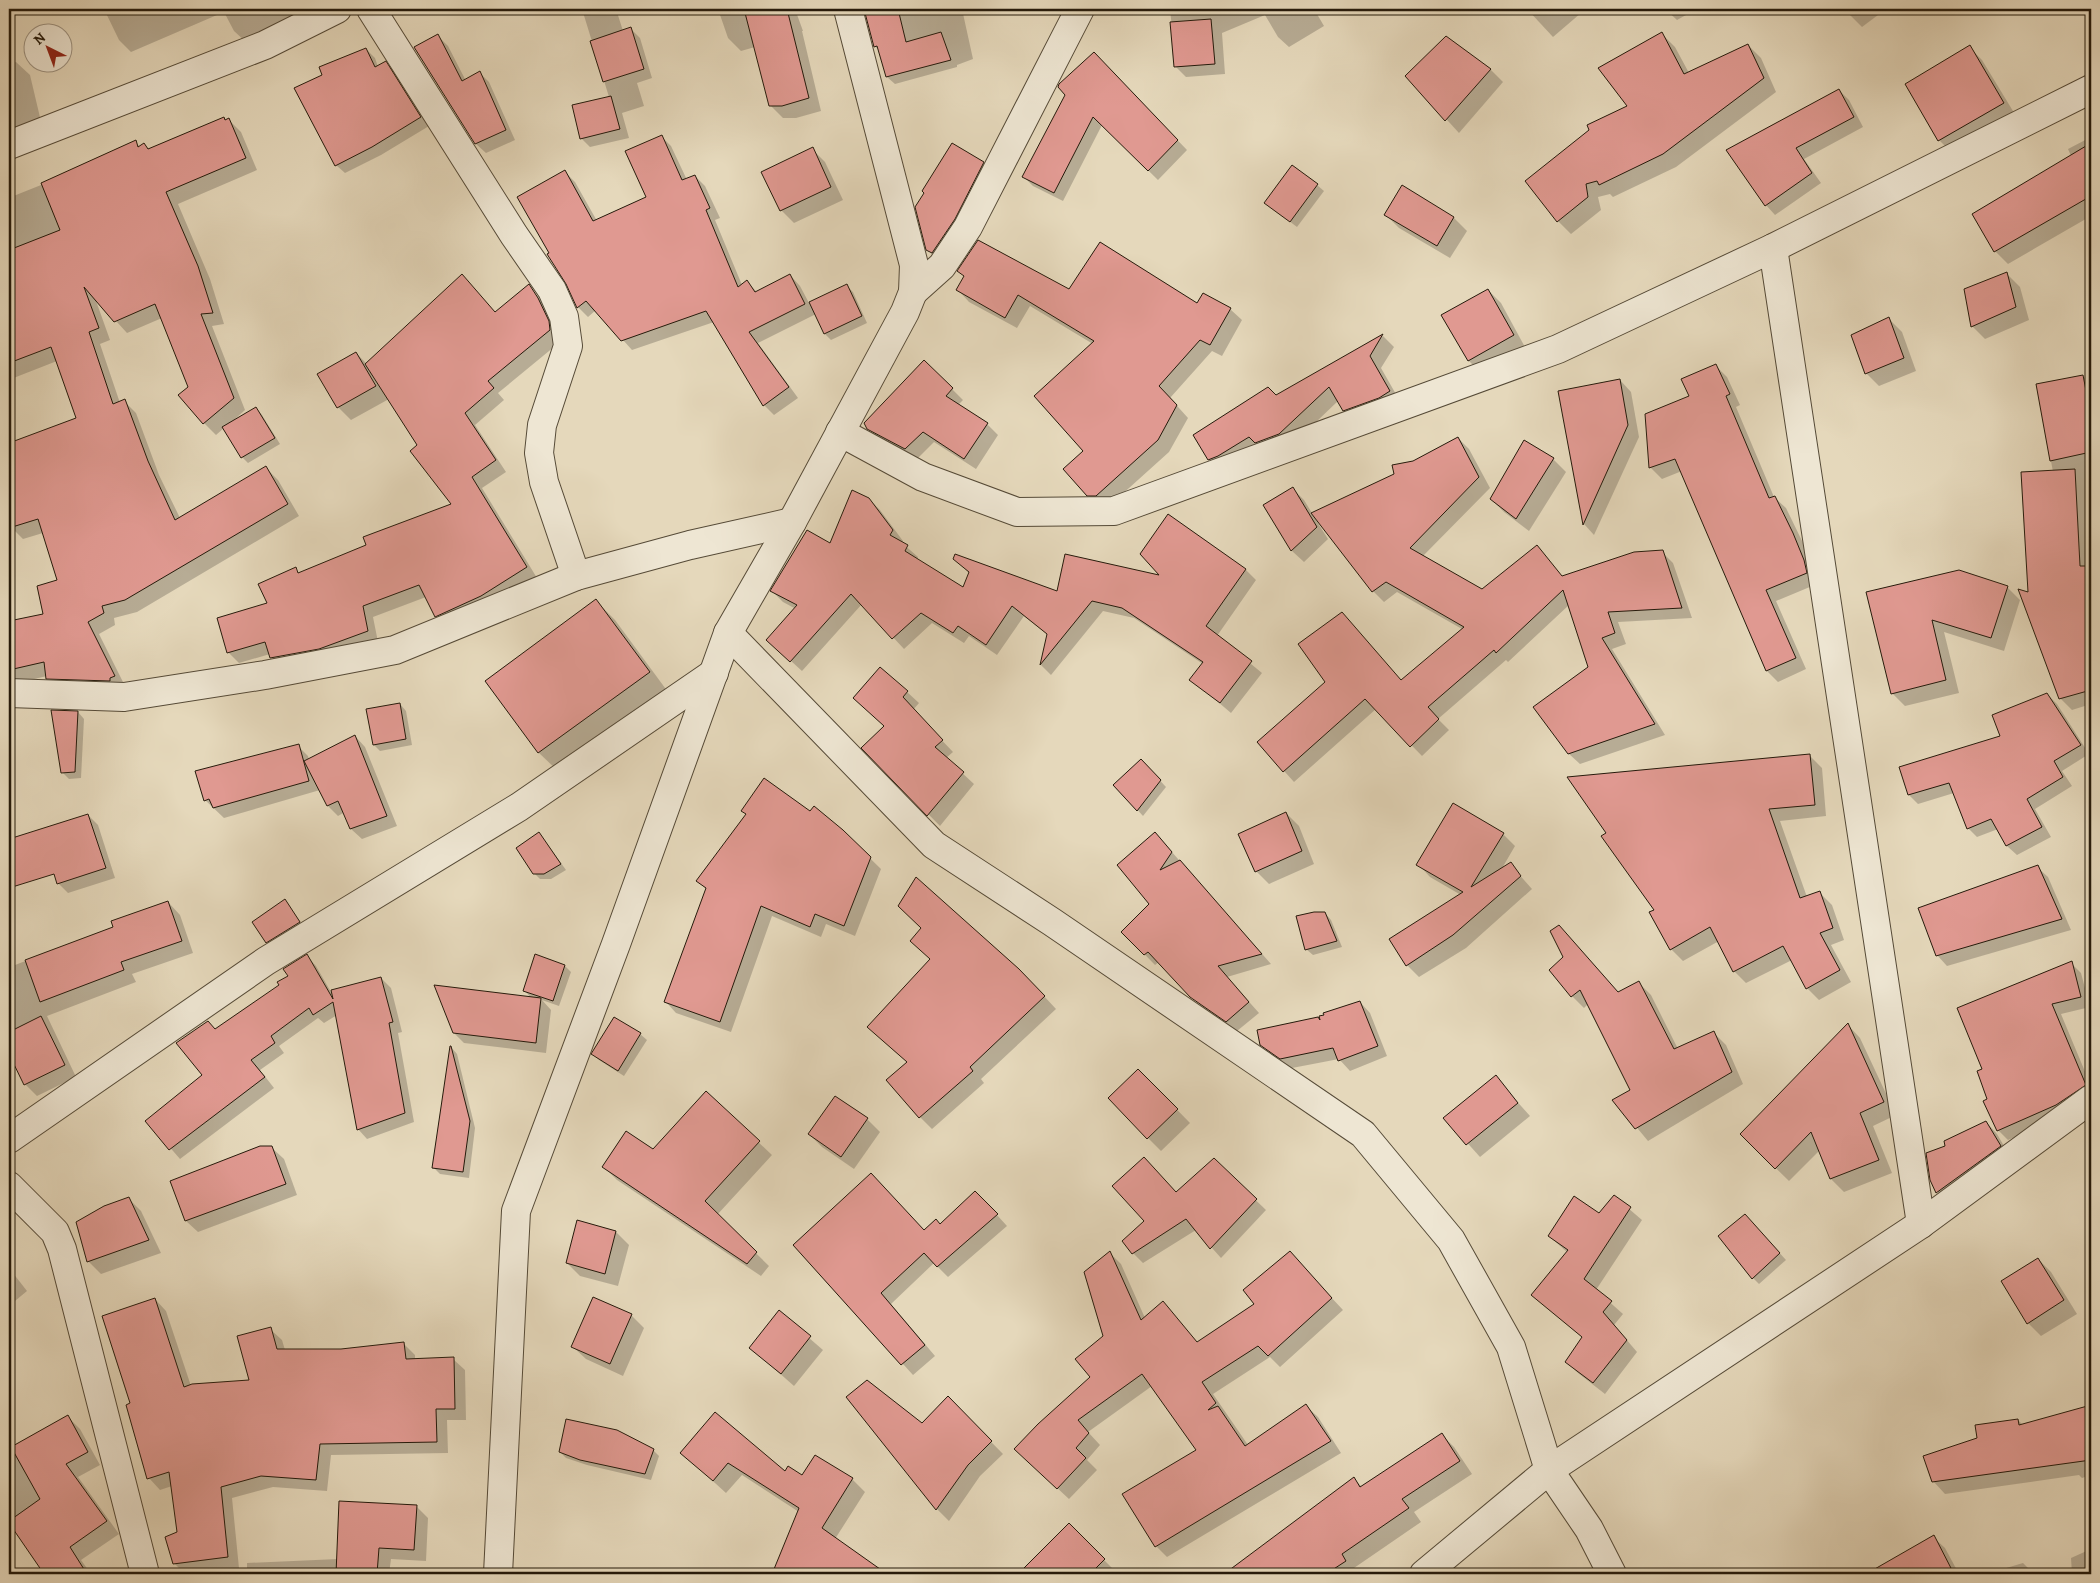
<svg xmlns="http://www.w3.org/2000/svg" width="2100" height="1583" font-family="Alegreya,serif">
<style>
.shadow{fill:#0003}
.building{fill:#e09991;stroke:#251a0b}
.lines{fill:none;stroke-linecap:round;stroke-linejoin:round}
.minor-casing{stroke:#554a37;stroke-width:30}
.minor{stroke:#eee6d3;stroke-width:28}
</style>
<rect width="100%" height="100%" fill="#e5d8bb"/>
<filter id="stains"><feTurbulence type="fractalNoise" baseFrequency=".004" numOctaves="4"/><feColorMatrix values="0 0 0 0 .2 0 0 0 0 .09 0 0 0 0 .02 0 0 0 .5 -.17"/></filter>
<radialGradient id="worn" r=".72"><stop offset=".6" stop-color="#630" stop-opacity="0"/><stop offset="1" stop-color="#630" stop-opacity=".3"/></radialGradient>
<g class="shadow">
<path d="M104,9H305L307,12L247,43L234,31L224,12L131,52L119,40Z"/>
<path d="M582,9H616L623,31L631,29L640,38L652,78L637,83L644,106L622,113L629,138L590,147L581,138L609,97Z"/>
<path d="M718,9H795L803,31H802L821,111L796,118H783L770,105L755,47L741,51L728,38Z"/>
<path d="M865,9H962L973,59L957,65V67L895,84L887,77L880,51L875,46Z"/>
<path d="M1170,9H1314L1324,26L1289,47L1278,37L1265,15L1222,33L1225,74L1186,77L1176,67Z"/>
<path d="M1527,9H1578L1581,13L1553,37Z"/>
<path d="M1665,9H1697L1677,20Z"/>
<path d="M1844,9H1886L1862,27Z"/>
<path d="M1662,34L1675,47L1689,73L1748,45L1761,58L1776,92L1676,167L1613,197L1610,194L1598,197L1601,210L1571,234L1558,221L1526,182L1629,106Z"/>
<path d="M438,36L448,46L466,81L480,73L489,82L515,140L486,153L476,144L415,48Z"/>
<path d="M1969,47L1982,60L2016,116L1952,153L1939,140L1907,84Z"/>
<path d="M366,49L375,58L378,67L385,63L394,71L429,126L381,155L345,173L336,165L324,76Z"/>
<path d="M16,62L30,75L43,130L17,138L9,130V64Z"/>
<path d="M1103,63L1187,150L1158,180L1102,125L1063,201L1033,186L1024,177Z"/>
<path d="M1490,69L1503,82L1459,133L1407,76Z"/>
<path d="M1839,90L1849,100L1863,127L1804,159L1821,183L1775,215L1766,205L1727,150Z"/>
<path d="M223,118L226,121L229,120L241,132L257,170L178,204L210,279L224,324L212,326L245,410L234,420L235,421L256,408L262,415L280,444L248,463L242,457L224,428L216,435L204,423L162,318L127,333L95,298L110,340L100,344L120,403L124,401L136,413L159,475L180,518L266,468L278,480L299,516L137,612L114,618L115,625L99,634L126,688L60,690L47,676L13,684L9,679V622L45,615L58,581L43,533L23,539L11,527L9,520V443L84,429L57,361L11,379L9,377V192L11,197L71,173L135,142L140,147L144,144L149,149Z"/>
<path d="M661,136L671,146L687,180L695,176L705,186L720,218L715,220L742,285L747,282L757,292L790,275L800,286L809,303L847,286L853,292L867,323L831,340L825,334L816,314L758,343L798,398L774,415L764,405L714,322L632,350L596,310L588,317L578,307L550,253L565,172L575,182L597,221L648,198Z"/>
<path d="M2091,137V216L2008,264L1995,251L1973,215L2071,156L2068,149Z"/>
<path d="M812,149L825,162L843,200L794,223L781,210Z"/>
<path d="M983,163L995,174L939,261L927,249L925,193Z"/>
<path d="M1317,185L1324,191L1297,227L1265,203Z"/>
<path d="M1402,187L1454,218L1467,231L1450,258L1399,228L1386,215Z"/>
<path d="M2007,274L2020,287L2029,320L1985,339L1972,326Z"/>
<path d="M529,286L549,310L560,342L498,393L504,400L475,425L506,472L482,488L537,578L447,627L436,616L426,597L373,617L378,642L282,668L270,654L239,663L228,652L295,569L300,574L368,546L453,505L389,399L351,420L338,407L356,353L367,364L496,313Z"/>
<path d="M958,290H1069L1230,309L1242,320L1222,356L1212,351L1170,398L1188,418L1169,452L1108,507H1100L1088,495L1085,451L1093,344L1030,306L1017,328L969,302Z"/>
<path d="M1488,290L1501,303L1526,349L1482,374L1469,361L1443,315Z"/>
<path d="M1889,319L1902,332L1916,371L1879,386L1866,373Z"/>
<path d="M1383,336L1394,347L1381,368L1401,403L1355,422L1344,410L1338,401L1291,446L1221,471L1209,459L1276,397Z"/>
<path d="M1716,366L1727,377L1740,405L1736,407L1774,497L1786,508L1804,545L1817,584L1776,601L1806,669L1778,682L1767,671L1682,471L1662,479L1651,468L1646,415L1690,397Z"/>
<path d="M2083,376L2091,385V481L2086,482L2089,536H2091V704L2072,710L2060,698L2029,594L2053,472L2037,385Z"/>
<path d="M1620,380L1631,392L1639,437L1594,535L1584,524L1559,392Z"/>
<path d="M952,389L963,400L958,405L987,424L998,435L976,469L934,442L916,460L880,440L868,428Z"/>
<path d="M1458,438L1469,449L1490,488L1423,556L1482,590L1536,546L1563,577L1662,552L1673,563L1692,618L1618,622L1626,644L1612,649L1665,735L1580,764L1568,753L1590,668L1569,605L1508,662L1506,660L1438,719L1449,730L1422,756L1376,709L1294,782L1258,742L1402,681L1462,629L1397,592L1384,602L1373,591L1318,519L1316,520L1328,539L1304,562L1292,551L1265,505L1293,489L1304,500L1312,513L1396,475L1413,462Z"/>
<path d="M1553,459L1566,472L1529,531L1504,512L1491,499Z"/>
<path d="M869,499L880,510L903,541L902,543L918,557L917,560L964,589L969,573L954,559L1058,592L1163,577L1246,570L1256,580L1217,636L1262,673L1231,713L1191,679L1203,664L1134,618L1103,611L1051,675L1041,665L1048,635L1024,616L997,655L969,636L964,643L932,623L904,649L862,604L802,671L779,650L796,609L783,602L772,591L830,545Z"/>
<path d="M2007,587L2020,600L2004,651L1944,632L1959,693L1905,706L1892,693L1868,593Z"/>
<path d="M596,601L615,620L668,692L559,772L539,753L487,681Z"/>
<path d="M881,668L919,703L913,710L953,752L946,758L974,784L940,826L863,748L885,727Z"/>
<path d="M2047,694L2057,704L2089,754L2062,771L2072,786L2035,809L2051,837L2017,855L2007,846L1998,829L1977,837L1968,828L1954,793L1918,804L1909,795L2001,737Z"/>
<path d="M400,704L406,711L412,745L380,751L374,745L368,710Z"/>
<path d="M78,712L84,719L81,778L69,779L63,773Z"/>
<path d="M355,736L365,747L397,826L362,839L351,829L345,812L338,816L328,806L320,790L224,818L205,800L298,746L308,756L309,760Z"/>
<path d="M1810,756L1822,768L1826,816L1780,821L1807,897L1820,893L1832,905L1844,940L1831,945L1851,982L1819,1000L1807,988L1792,960L1746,983L1734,971L1719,941L1683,961L1671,949L1656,910Z"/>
<path d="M1141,760L1166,787L1143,816L1115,785Z"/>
<path d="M743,811L810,813L842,831L881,869L855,936L826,924L821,937L772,916L731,1032L676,1013L666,1002L706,889L698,881L747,815Z"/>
<path d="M1286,813L1299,826L1314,864L1269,884L1256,871L1240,834Z"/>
<path d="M88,815L98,825L115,878L68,893L58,883Z"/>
<path d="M539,833L566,870L551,879H540L534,873Z"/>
<path d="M1155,833L1271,964L1227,977L1259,1013L1237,1031L1202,1007L1159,962L1155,965L1123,932L1151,904Z"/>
<path d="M1503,834L1515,846L1501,870L1510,864L1532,889L1466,948L1419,977L1407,965L1461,895L1430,877L1418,864Z"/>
<path d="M2037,867L2048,877L2071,930L1947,966L1937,955Z"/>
<path d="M9,871L15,905L9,906Z"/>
<path d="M285,901L305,928L273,948L267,942Z"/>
<path d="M168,902L180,915L193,953L132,974L136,982L47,1016L76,1077L37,1096L25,1084L9,1051V942L15,965L114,927Z"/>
<path d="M1325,913L1331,920L1342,947L1313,955L1306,949Z"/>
<path d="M1559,927L1618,993L1639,983L1651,995L1678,1049L1714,1033L1726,1045L1743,1084L1648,1141L1614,1100L1632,1091L1588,1004L1584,1008L1572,996Z"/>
<path d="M307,956L316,966L331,992L381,978L391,988L402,1032L398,1033L414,1122L367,1139L358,1129L337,1015L324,1023L318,1018L279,1046L284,1053L260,1070L274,1088L180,1159L147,1121L204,1075L215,1030L281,985Z"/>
<path d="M536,956L565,966L571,972L559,1006L542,1000L551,1010L546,1053L464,1043L454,1033L532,999L524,990Z"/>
<path d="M2071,963L2081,973L2090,1007L2061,1014L2091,1086L2067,1115L2008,1140L1998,1130L1989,1100L1984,1070Z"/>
<path d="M1031,982L1056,1009L981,1079L984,1083L932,1129L920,1117L908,1063L881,1039Z"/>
<path d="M1360,1002L1370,1013L1387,1056L1350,1071L1339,1059L1292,1068L1272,1055L1261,1044L1323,1024Z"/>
<path d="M614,1019L640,1034L647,1040L624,1076L599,1060L593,1054Z"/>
<path d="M1848,1025L1860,1038L1896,1115L1873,1126L1892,1173L1844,1192L1831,1179L1820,1150L1789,1181L1741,1134Z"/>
<path d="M451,1047L457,1054L475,1128L469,1178L440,1174L434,1168Z"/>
<path d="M1495,1077L1530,1116L1480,1157L1445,1118Z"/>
<path d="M1151,1083L1190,1123L1161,1151L1148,1138Z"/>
<path d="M706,1093L772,1155L717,1215L769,1266L761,1276L617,1180L604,1167L654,1150Z"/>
<path d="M867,1119L880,1132L854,1169L822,1147L809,1134Z"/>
<path d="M1986,1122L1997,1134L2011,1158L1949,1204L1938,1192L1931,1179Z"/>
<path d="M272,1148L284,1159L297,1195L198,1232L186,1221L171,1182Z"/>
<path d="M1214,1160L1266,1210L1221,1258L1196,1230L1143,1263L1133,1253L1176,1193Z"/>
<path d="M1614,1196L1642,1220L1596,1290L1623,1314L1614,1325L1637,1352L1605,1394L1578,1373L1567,1362L1583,1338L1533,1295L1568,1253L1549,1236L1599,1215Z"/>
<path d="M128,1198L141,1211L161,1253L101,1274L88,1261Z"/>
<path d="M986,1203L1007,1226L948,1277L934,1263L891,1304L935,1356L913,1375L795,1245L925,1231Z"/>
<path d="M1751,1222L1786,1260L1759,1284L1753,1278Z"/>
<path d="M616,1232L629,1245L618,1286L580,1276L567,1263Z"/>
<path d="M1110,1253L1121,1264L1145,1318L1163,1303L1198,1343L1256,1305L1301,1265L1343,1310L1280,1367L1270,1357L1213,1394L1248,1445L1306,1406L1318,1417L1341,1453L1167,1557L1156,1546L1197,1450L1152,1386L1088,1432L1100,1445L1087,1460L1097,1470L1069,1499L1027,1460L1092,1377L1104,1336Z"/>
<path d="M2038,1259L2051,1272L2077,1314L2041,1336L2028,1323Z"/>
<path d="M9,1268L27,1291L9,1306Z"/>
<path d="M155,1299L166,1311L191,1386L250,1381L270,1329L282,1340L285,1350H341L403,1343L415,1355V1360L453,1359L465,1370L466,1420H447L448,1453L331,1455L327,1491L273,1487L232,1498L239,1568L185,1574L174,1563L178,1532L172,1486L160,1490L149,1478L131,1404Z"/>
<path d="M779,1312L823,1350L794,1386L751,1348Z"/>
<path d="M631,1315L644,1328L623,1376L586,1359L572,1346Z"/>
<path d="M848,1397L922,1425L948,1398L1003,1454L980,1476L949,1521L937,1509Z"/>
<path d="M68,1417L80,1429L100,1465L78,1477L119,1534L81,1560L91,1574H46L9,1521V1450Z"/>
<path d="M2018,1420L2023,1425L2090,1422L2091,1426V1475L2082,1478L2079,1475L1945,1494L1933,1481L1978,1439Z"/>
<path d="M1441,1434L1454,1447L1472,1474L1414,1512L1421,1522L1354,1568L1358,1574H1243L1237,1566L1354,1479L1362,1487Z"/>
<path d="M653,1450L659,1456L651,1480L587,1465L566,1458L560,1452Z"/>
<path d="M682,1453L802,1477L815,1456L852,1479L865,1492L835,1539L882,1574H773L799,1512L742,1475L726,1493Z"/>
<path d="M416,1506L428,1518L426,1561L391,1559L389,1574H247V1563L338,1559Z"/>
<path d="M1069,1525L1115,1571L1112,1574H1033L1026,1568Z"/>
<path d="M1933,1537L1945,1548L1959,1574H1901L1893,1561Z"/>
<path d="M2091,1549V1574H2072L2071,1558Z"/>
<path d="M2023,1563L2034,1574H1986Z"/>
</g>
<g class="building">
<path d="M744,9H787L809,98L782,106H769Z"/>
<path d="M879,9H898L906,42L941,32L951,60L886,77L877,46L874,47L865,13Z"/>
<path d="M1211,19L1215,64L1174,67L1170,22Z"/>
<path d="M631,27L644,69L603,82L590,41Z"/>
<path d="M1662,32L1684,74L1748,44L1764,78L1663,154L1599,185L1597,181L1586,184L1588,197L1557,222L1525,181L1589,130L1587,125L1627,106L1598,68Z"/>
<path d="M438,34L462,81L480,71L506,130L475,144L414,47Z"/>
<path d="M1446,36L1491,69L1445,121L1405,76Z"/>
<path d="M1970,45L2004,103L1938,141L1905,84Z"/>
<path d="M366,48L375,67L386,61L421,117L372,147L335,166L294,88L322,75L319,67Z"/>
<path d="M1094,52L1178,140L1148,171L1093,117L1054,193L1022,177L1065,95L1058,87L1059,84Z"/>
<path d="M1839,89L1854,117L1796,148L1812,173L1765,206L1726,150Z"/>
<path d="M611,96L620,129L580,139L572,105Z"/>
<path d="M224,117L225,120L229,118L246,158L166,192L198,266L213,313L201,314L234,398L203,424L178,395L188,387L155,304L114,322L84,287L99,328L89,332L113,404L125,399L148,461L175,520L266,466L288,504L125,600L102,606L104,613L88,622L115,676L110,678V681L46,679L44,662L9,670V621L43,614L37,586L57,580L38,519L9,528V443L76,418L51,347L9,363V250L60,230L41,183L136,140L138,147L144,143L148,149Z"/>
<path d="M662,135L682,180L695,175L710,208L706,210L738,287L747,280L755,292L790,274L805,304L749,332L789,387L763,406L706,311L621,341L586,301L577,308L566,284L547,254L549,253L517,197L565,170L593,221L646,197L625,151Z"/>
<path d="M952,143L984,162L955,219L932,253L926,250L915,207L924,193L922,191Z"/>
<path d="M2091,143V196L1994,252L1972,214Z"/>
<path d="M813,147L831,187L780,211L761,172Z"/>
<path d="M1292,165L1318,184L1290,222L1264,203Z"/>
<path d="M1402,185L1454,217L1437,246L1384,215Z"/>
<path d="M978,240L1069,289L1100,242L1197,303L1203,293L1231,308L1210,345L1200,340L1159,386L1177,405L1158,440L1096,496H1087L1063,469L1083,451L1034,396L1094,341L1018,295L1005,318L956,290L964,276L957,271Z"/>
<path d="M2007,272L2016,307L1971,327L1964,289Z"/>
<path d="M462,274L495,312L529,284L538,298L549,321L550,330L488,381L494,388L465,413L496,460L472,477L527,567L481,596L435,617L419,585L363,606L368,631L319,649L270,658L265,642L227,653L217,618L267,603L258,584L296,567L298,573L366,545L363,537L451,504L410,451L417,445L365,364Z"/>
<path d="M847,284L862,316L824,334L809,302Z"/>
<path d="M1488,289L1514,335L1468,361L1441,315Z"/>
<path d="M1889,317L1904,358L1865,374L1851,335Z"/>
<path d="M1383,334L1370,356L1390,391L1379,398L1343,411L1329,387L1279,434L1255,443L1249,437L1218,456L1208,460L1193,435L1268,387L1276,395Z"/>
<path d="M356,352L376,386L337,408L317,374Z"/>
<path d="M924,360L953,388L946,396L988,423L964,459L923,432L905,449L867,429L864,423Z"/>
<path d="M1716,364L1730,394L1726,396L1769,498L1775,496L1793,533L1804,560L1807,573L1766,590L1796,658L1766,671L1675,459L1649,468L1645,414L1689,396L1681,379Z"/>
<path d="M2083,375L2091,417V452L2050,461L2036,384Z"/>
<path d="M1620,379L1628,425L1583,525L1558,391Z"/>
<path d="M256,407L275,438L241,458L222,427Z"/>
<path d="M1458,437L1479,477L1410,548L1482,589L1537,545L1562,576L1634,552L1663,550L1682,608L1608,612L1615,633L1602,638L1655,724L1568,754L1533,707L1588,667L1563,590L1496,653L1494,650L1428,707L1439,719L1410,747L1365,699L1283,772L1257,742L1325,682L1298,644L1342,612L1401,680L1464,627L1386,582L1372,592L1311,513L1394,474L1392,465L1413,461Z"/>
<path d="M1524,440L1554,458L1516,519L1490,499Z"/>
<path d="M2075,469L2080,566H2091V690L2059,699L2018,589L2028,592L2021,472Z"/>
<path d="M1293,487L1317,527L1291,551L1263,505Z"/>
<path d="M852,490L869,498L893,530L890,535L908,545L905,551L963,587L969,572L953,559L955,554L1057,591L1065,554L1159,575L1140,554L1168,514L1246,569L1206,626L1252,661L1220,703L1189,680L1203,662L1122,608L1092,601L1040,665L1047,634L1012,606L986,645L958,626L953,633L921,613L892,639L851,594L790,662L766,640L797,605L770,591L807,530L830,543Z"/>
<path d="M1959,570L2008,586L1991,638L1932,620L1946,680L1891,694L1866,592Z"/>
<path d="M596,599L650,672L538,753L485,681Z"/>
<path d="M880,667L908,691L903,697L943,740L935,747L964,772L927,816L861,748L884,726L853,698Z"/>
<path d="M2047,693L2081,745L2054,761L2063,777L2027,799L2042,827L2006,846L1991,819L1967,829L1949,783L1908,795L1899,767L2000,736L1992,715Z"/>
<path d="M400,703L406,739L373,745L366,709Z"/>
<path d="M51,710L78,711L75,772L61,773Z"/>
<path d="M355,735L387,816L350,829L338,801L327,806L304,761Z"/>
<path d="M299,744L309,781L213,808L209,799L204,801L195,771Z"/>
<path d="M1810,754L1815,805L1769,809L1800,898L1820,891L1833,928L1820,933L1840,970L1806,989L1783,946L1733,972L1710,927L1670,950L1649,912L1654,910L1601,836L1606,833L1567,777Z"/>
<path d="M1141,759L1161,780L1137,811L1113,785Z"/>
<path d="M764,778L810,811L814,806L843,830L871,857L844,926L815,914L810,927L761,906L720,1022L664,1002L706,888L696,881L746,814L741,811Z"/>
<path d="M1453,803L1504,833L1471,887L1511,862L1521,876L1453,935L1406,966L1389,939L1463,892L1416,865Z"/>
<path d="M1286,812L1302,851L1255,872L1238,834Z"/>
<path d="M88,814L106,868L57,884L54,874L9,888V839Z"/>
<path d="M539,832L561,864L544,874H533L516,848Z"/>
<path d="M1155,832L1172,852L1160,870L1180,860L1262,954L1218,966L1249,1002L1226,1022L1190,997L1148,952L1144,955L1121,932L1149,904L1117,865Z"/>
<path d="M2038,865L2062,919L1936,956L1918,908Z"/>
<path d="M916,877L1019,969L1045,996L970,1067L973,1071L919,1118L886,1080L907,1062L867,1027L930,959L910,941L921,928L898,906Z"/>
<path d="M285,899L300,922L266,943L252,922Z"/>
<path d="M168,901L182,941L121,962L124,970L40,1002L25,960L113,927L111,921Z"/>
<path d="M1314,912H1325L1337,941L1305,950L1296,916Z"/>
<path d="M1559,925L1618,992L1639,981L1674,1049L1714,1031L1732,1072L1635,1129L1612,1100L1630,1090L1580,990L1571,997L1549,970L1563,957L1550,931Z"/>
<path d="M307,954L333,999L331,990L381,977L393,1022L389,1023L405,1113L357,1130L333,1002L313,1015L309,1008L271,1036L275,1043L251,1060L265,1077L169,1150L145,1121L202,1075L176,1043L208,1021L215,1029L279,985L277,982L288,976L283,969Z"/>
<path d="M535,954L565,965L553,1001L523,991Z"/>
<path d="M2072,961L2081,997L2052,1004L2086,1085L2056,1105L1997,1131L1983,1101L1987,1099L1977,1071L1982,1069L1957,1008Z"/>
<path d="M434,985L541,998L536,1043L453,1033Z"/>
<path d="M1360,1001L1378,1046L1338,1061L1333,1048L1280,1059L1260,1045L1257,1030L1318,1017L1320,1020L1319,1016L1324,1015L1323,1013Z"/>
<path d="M41,1016L65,1065L24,1085L9,1054V1032Z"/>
<path d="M614,1017L641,1033L618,1071L591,1054Z"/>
<path d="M1848,1023L1884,1102L1860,1113L1879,1160L1830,1179L1811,1132L1775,1169L1740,1134Z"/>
<path d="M450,1046H451L470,1121L463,1172L432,1168Z"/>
<path d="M1138,1069L1178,1109L1147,1139L1108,1098Z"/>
<path d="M1496,1075L1518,1103L1466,1145L1443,1118Z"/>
<path d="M706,1091L760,1141L705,1201L757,1252L747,1264L602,1167L626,1131L653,1149Z"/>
<path d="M835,1096L868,1118L841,1157L808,1134Z"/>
<path d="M1986,1121L2001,1146L1936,1193L1930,1180L1926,1153L1945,1146L1944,1141Z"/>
<path d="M260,1146H272L286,1184L185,1221L170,1181Z"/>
<path d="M1144,1157L1176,1192L1214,1158L1257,1199L1210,1249L1186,1219L1132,1254L1122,1241L1144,1221L1112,1186Z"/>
<path d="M871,1173L924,1230L936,1219L940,1224L975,1191L998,1214L937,1267L924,1253L881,1293L925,1345L901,1365L793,1245Z"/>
<path d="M1614,1195L1631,1207L1584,1279L1612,1301L1603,1312L1627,1340L1593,1383L1565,1362L1582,1337L1531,1295L1568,1250L1548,1236L1574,1196L1599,1213Z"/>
<path d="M129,1197L149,1240L87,1262L76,1222L104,1206Z"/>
<path d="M1745,1214L1780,1253L1752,1279L1718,1236Z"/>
<path d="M577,1220L616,1231L605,1274L566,1263Z"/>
<path d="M1110,1251L1141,1320L1163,1301L1197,1342L1254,1304L1243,1290L1290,1251L1332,1298L1268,1356L1258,1346L1202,1382L1216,1403L1208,1410L1218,1406L1245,1446L1306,1404L1331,1441L1155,1547L1122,1494L1196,1450L1142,1374L1078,1420L1089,1433L1076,1448L1086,1458L1057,1489L1014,1449L1038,1424L1090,1377L1075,1359L1103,1336L1084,1272Z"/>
<path d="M2038,1258L2064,1300L2027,1324L2001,1281Z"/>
<path d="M593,1297L632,1314L610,1364L571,1347Z"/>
<path d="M155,1298L184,1387L192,1384L249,1380L237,1336L271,1327L277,1349H341L404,1342L406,1359L454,1357L455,1409H436L437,1442L320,1444L316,1480L261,1476L221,1487L228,1557L173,1564L165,1537L177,1532L169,1472L147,1479L126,1405L130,1403L102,1316Z"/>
<path d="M779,1310L811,1336L781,1374L749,1348Z"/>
<path d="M867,1380L922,1423L948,1396L992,1441L968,1465L936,1510L846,1397Z"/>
<path d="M2091,1405V1460L1932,1482L1923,1456L1977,1438L1975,1425L2018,1419L2019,1425Z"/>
<path d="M715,1412L785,1471L788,1466L802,1475L815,1455L853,1478L822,1528L887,1574H772L799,1508L728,1463L713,1481L680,1453Z"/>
<path d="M68,1415L88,1452L66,1464L107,1521L70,1547L87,1574H44L9,1523V1521L40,1499L11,1447Z"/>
<path d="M566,1419L617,1430L654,1449L645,1474L580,1460L559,1452Z"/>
<path d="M1442,1433L1460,1461L1402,1499L1409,1508L1342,1554L1346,1561L1326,1574H1224L1354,1477L1360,1487Z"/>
<path d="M339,1501L417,1505L414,1550L379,1548L377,1574H336Z"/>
<path d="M1069,1523L1105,1559L1090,1574H1018Z"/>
<path d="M1934,1535L1954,1574H1866Z"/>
</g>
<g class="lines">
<defs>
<g id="minor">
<path d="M371,9L514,235L552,290L564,317L568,346L542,425L539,453L544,482L576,576"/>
<path d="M9,145L265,45L337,9"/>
<path d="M1773,248L1921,1224"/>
<path d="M913,292L942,266L968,227L1080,9"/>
<path d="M840,432L923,477L1017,512L1114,511L1558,349L1773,248L2091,89"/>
<path d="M728,633L934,845L1052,922L1363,1134L1451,1240L1511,1347L1549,1470L1589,1529L1612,1574"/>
<path d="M9,693L124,697L265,675L395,650L576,576L690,545L792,522"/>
<path d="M9,1139L266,961L519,807L714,673"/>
<path d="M9,1186L55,1232L62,1249L145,1574"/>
<path d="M498,1574L516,1211L616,944L728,633L792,522L905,312L913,292L914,265L848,9"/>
<path d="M1424,1574L1549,1470L1921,1224L2091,1099"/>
</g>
</defs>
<use href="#minor" class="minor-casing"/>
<use href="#minor" class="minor"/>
</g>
<rect width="2100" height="1583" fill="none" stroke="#e5d8bb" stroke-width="30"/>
<rect x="10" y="10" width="2080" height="1563" fill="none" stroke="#251a0b" stroke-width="2.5"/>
<rect x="15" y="15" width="2070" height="1553" fill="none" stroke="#251a0b"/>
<g transform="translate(48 48) rotate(318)"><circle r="24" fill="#eee6d3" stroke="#9e9483"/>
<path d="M0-4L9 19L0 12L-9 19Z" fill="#8f2418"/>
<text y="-8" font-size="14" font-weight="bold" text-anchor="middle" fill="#251a0b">N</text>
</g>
<rect width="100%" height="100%" filter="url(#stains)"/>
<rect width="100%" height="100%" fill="url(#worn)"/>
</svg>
